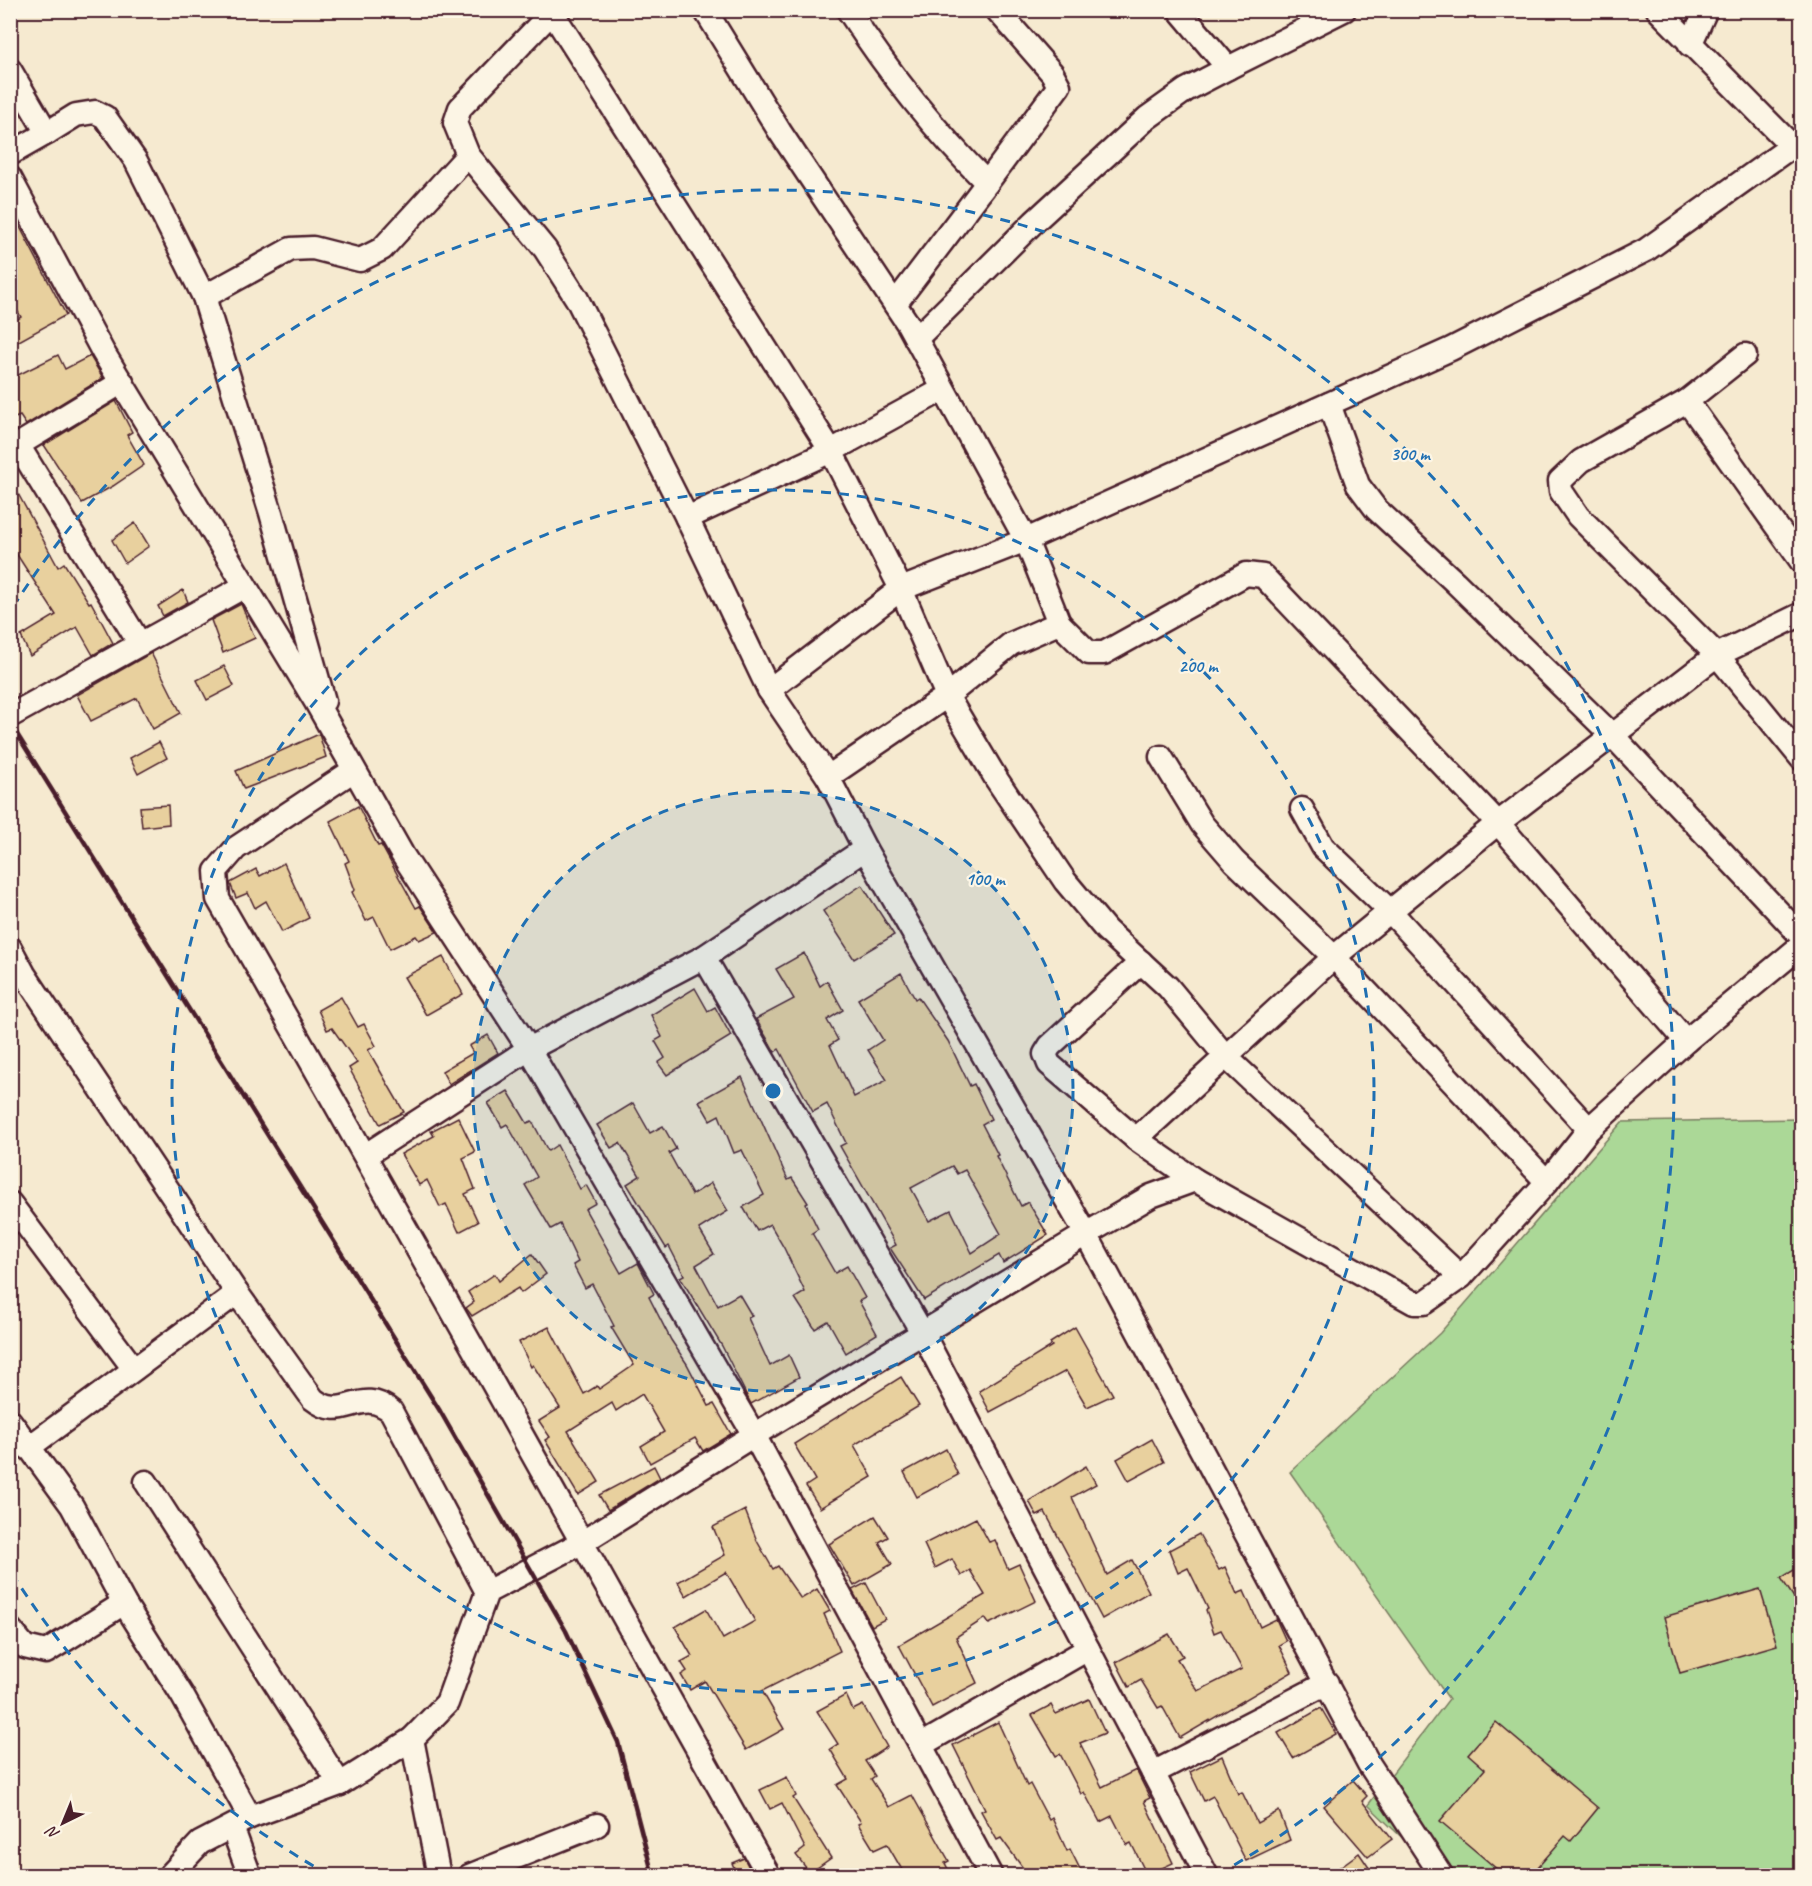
<svg xmlns="http://www.w3.org/2000/svg" width="1812" height="1886" font-family="Caveat,sans-serif">
<style>
.green{fill:#abd897;stroke:#7a7c61;stroke-width:1.5}
.building{fill:#e8d09e;stroke:#4a1f2b;stroke-width:1.5;fill-rule:evenodd}
.lines{fill:none;stroke-linecap:round;stroke-linejoin:round}
.minor-casing{stroke:#4a1f2b;stroke-width:27}
.minor{stroke:#fcf5e5;stroke-width:22}
.rail{stroke:#4a1f2b;stroke-width:4.5}
.ring{fill:none;stroke:#1f6fb2;stroke-width:3;stroke-dasharray:10 8}
.centre{fill:#1f6fb2;stroke:#fcf5e5;stroke-width:3}
.ring-label{font-size:18px;text-anchor:middle;font-weight:bold;fill:#1f6fb2;stroke:#fcf5e5;stroke-width:4.5;stroke-linejoin:round;paint-order:stroke}
</style>
<rect width="100%" height="100%" fill="#f6ead0"/>
<filter id="ink" filterUnits="userSpaceOnUse"><feTurbulence type="fractalNoise" baseFrequency=".0167" numOctaves="2"/><feDisplacementMap in="SourceGraphic" scale="12" xChannelSelector="R" yChannelSelector="G"/><feConvolveMatrix kernelMatrix="1 2 1 2 8 2 1 2 1" color-interpolation-filters="sRGB"/></filter>
<g filter="url(#ink)">
<path class="green" d="M1801,1119V1875H1441L1368,1805L1449,1699L1290,1472L1440,1333L1622,1122Z"/>
<g class="building">
<path d="M10,208L66,315L10,346V324L21,317L10,298Z"/>
<path d="M58,355L65,369L90,356L103,378L26,425L20,416L10,420V379Z"/>
<path d="M116,401L132,432L127,435L144,465L113,486L82,503L44,445Z"/>
<path d="M10,479L58,567L64,563L89,603L91,602L113,643L93,655L77,627L30,656L21,636L56,615L10,544Z"/>
<path d="M135,523L149,546L125,563L112,540Z"/>
<path d="M183,590L188,602L163,616L158,606Z"/>
<path d="M241,604L255,638L223,653L211,620Z"/>
<path d="M151,653L181,713L153,729L137,698L91,721L77,695Z"/>
<path d="M224,666L234,686L207,700L197,680Z"/>
<path d="M319,734L326,757L244,789L236,771Z"/>
<path d="M159,742L167,758L138,774L130,758Z"/>
<path d="M168,805L169,824L142,827L140,807Z"/>
<path d="M358,806L378,846L381,845L416,908L420,906L437,932L419,940L416,936L390,949L374,917L366,921L352,892L355,890L345,863L349,861L330,821Z"/>
<path d="M284,863L309,918L282,932L266,901L255,908L248,893L236,898L230,883L256,869L260,876Z"/>
<path d="M862,885L894,935L854,959L823,911Z"/>
<path d="M804,953L820,986L827,981L843,1010L827,1020L838,1040L830,1045L854,1097L887,1080L868,1050L883,1040L858,999L901,973L915,999L918,997L948,1041L970,1086L974,1084L991,1119L982,1124L998,1155L996,1156L1021,1206L1028,1202L1048,1235L1003,1263L999,1255L924,1300L890,1248L896,1245L840,1146L846,1143L827,1104L813,1112L779,1049L775,1052L756,1019L794,999L776,969ZM952,1166L957,1174L965,1170L1001,1234L972,1253L951,1210L929,1221L911,1188Z"/>
<path d="M443,957L463,994L426,1015L404,977Z"/>
<path d="M695,988L708,1011L715,1007L731,1036L667,1075L658,1063L665,1058L655,1041L662,1037L651,1015Z"/>
<path d="M341,997L358,1027L364,1024L376,1046L368,1050L404,1112L380,1124L349,1068L357,1063L332,1028L327,1030L318,1010Z"/>
<path d="M488,1035L498,1053L449,1084L442,1071L473,1053L469,1046Z"/>
<path d="M742,1077L788,1180L792,1178L808,1203L806,1204L818,1229L812,1233L835,1273L847,1266L865,1298L859,1301L877,1334L846,1353L828,1321L815,1329L795,1298L805,1292L784,1248L770,1224L757,1231L743,1207L764,1195L742,1150L734,1153L719,1115L710,1120L699,1101Z"/>
<path d="M508,1091L527,1123L532,1121L548,1151L557,1145L580,1189L586,1185L596,1203L585,1209L621,1273L638,1263L654,1294L649,1297L671,1340L687,1364L709,1406L714,1404L731,1434L703,1451L695,1438L650,1463L641,1446L664,1432L642,1394L616,1411L612,1403L568,1431L599,1482L578,1495L545,1440L550,1437L539,1421L560,1408L533,1365L531,1367L519,1342L549,1327L584,1394L597,1386L599,1389L634,1365L611,1327L614,1326L592,1284L585,1288L573,1265L578,1262L560,1224L551,1229L525,1185L537,1177L507,1124L502,1127L488,1103Z"/>
<path d="M633,1103L650,1133L663,1126L676,1149L669,1153L692,1195L711,1183L728,1211L699,1229L714,1254L696,1265L718,1306L739,1294L752,1316L748,1318L770,1366L789,1355L799,1377L751,1404L722,1346L680,1277L684,1275L669,1246L666,1248L627,1184L640,1176L620,1143L611,1148L597,1125Z"/>
<path d="M458,1117L475,1152L463,1158L475,1189L465,1194L478,1222L459,1232L446,1204L440,1207L427,1180L419,1185L401,1154L434,1136L431,1131Z"/>
<path d="M532,1254L546,1274L521,1293L518,1288L472,1316L466,1308L474,1302L468,1292L495,1274L499,1281Z"/>
<path d="M1075,1327L1113,1395L1087,1407L1066,1371L990,1412L979,1391L1052,1346L1050,1343Z"/>
<path d="M901,1377L919,1406L854,1445L872,1477L820,1508L806,1486L815,1480L794,1444Z"/>
<path d="M1152,1439L1164,1462L1129,1481L1117,1459Z"/>
<path d="M946,1449L958,1475L917,1497L904,1472Z"/>
<path d="M654,1466L660,1478L608,1510L599,1495Z"/>
<path d="M1086,1466L1096,1484L1072,1497L1107,1575L1132,1560L1149,1592L1102,1619L1045,1512L1037,1516L1029,1501Z"/>
<path d="M745,1510L757,1541L773,1569L778,1566L801,1599L817,1589L830,1611L824,1614L840,1651L762,1691L784,1729L746,1750L705,1681L690,1690L681,1675L687,1671L681,1662L692,1656L675,1627L706,1609L723,1639L755,1621L726,1572L686,1596L678,1582L725,1555L713,1527Z"/>
<path d="M875,1516L888,1537L879,1542L892,1564L854,1586L829,1544Z"/>
<path d="M976,1518L989,1542L995,1540L1008,1569L1019,1564L1036,1601L989,1624L985,1618L956,1637L977,1683L932,1707L899,1645L985,1595L970,1570L961,1576L952,1559L935,1568L924,1544Z"/>
<path d="M1199,1534L1219,1570L1225,1567L1237,1594L1244,1591L1260,1627L1276,1619L1286,1641L1279,1645L1292,1672L1180,1738L1162,1706L1158,1708L1141,1680L1129,1687L1116,1662L1169,1634L1183,1656L1177,1659L1198,1691L1242,1669L1221,1630L1214,1633L1206,1610L1208,1609L1188,1568L1178,1573L1169,1550Z"/>
<path d="M1802,1565V1610L1781,1578Z"/>
<path d="M866,1583L885,1619L872,1626L852,1590Z"/>
<path d="M1760,1589L1777,1645L1680,1673L1664,1617Z"/>
<path d="M846,1695L853,1710L863,1705L887,1747L865,1761L875,1776L871,1779L889,1807L912,1795L949,1861L945,1863L951,1875H905L887,1844L874,1850L858,1824L861,1822L837,1785L848,1779L830,1749L838,1744L817,1711Z"/>
<path d="M1089,1699L1105,1733L1080,1743L1102,1787L1136,1770L1150,1798L1144,1801L1173,1863L1147,1875L1131,1843L1127,1845L1112,1816L1100,1822L1084,1792L1081,1794L1060,1754L1056,1756L1032,1715L1051,1705L1056,1714Z"/>
<path d="M1321,1708L1336,1734L1293,1758L1278,1733Z"/>
<path d="M998,1722L1027,1786L1030,1784L1049,1820L1052,1818L1067,1851L1070,1849L1083,1875H1028L1001,1838L997,1840L981,1811L985,1809L953,1745Z"/>
<path d="M1496,1722L1598,1808L1571,1841L1565,1836L1531,1875H1504L1440,1821L1485,1769L1468,1754Z"/>
<path d="M1222,1756L1238,1794L1242,1792L1257,1823L1279,1811L1290,1840L1246,1861L1213,1796L1204,1801L1190,1772Z"/>
<path d="M787,1777L796,1796L793,1798L831,1858L810,1873L796,1855L805,1848L782,1803L770,1809L760,1790Z"/>
<path d="M1353,1780L1367,1796L1362,1801L1392,1839L1368,1857L1324,1806Z"/>
<path d="M1359,1853L1374,1875H1329Z"/>
<path d="M744,1858L753,1875H737L732,1863Z"/>
</g>
<g class="lines">
<defs>
<g id="minor">
<path d="M554,10L460,108L455,123L468,155L545,249L577,299L687,518L769,690L828,777L865,849L1086,1234L1369,1764L1442,1876"/>
<path d="M705,10L780,132L908,324L1026,540L1059,623"/>
<path d="M848,10C889,73 934,130 987,183L1059,86L1052,73L997,10"/>
<path d="M1179,10L1228,68L1344,10"/>
<path d="M1658,10L1792,146L1802,150"/>
<path d="M552,12L831,451L901,589L947,696L997,780L1065,881L1106,930L1168,987L1226,1057L1461,1277L1547,1182L1589,1129L1686,1041L1498,823L1263,576L1246,574L1104,653H1089L1059,623L1011,644L947,696L828,777"/>
<path d="M1690,45L1706,10"/>
<path d="M10,70L47,133L10,154"/>
<path d="M47,133L76,115L95,112L105,117L136,161L204,297L271,513L324,701"/>
<path d="M10,178L103,352L316,702L402,854L529,1049L754,1435L991,1876"/>
<path d="M204,297L291,249L313,248L360,260L382,249L468,155"/>
<path d="M895,304L987,183"/>
<path d="M916,339L1034,222L1147,118L1186,90L1228,68"/>
<path d="M1745,355L1687,401L1581,461L1560,481L1561,491L1578,516L1717,655L1802,759"/>
<path d="M1687,401L1802,562"/>
<path d="M1329,404L1358,485L1376,509L1455,582L1613,736L1802,937"/>
<path d="M18,445L140,644"/>
<path d="M10,446L18,445L122,382"/>
<path d="M687,518L831,451L942,390"/>
<path d="M769,690L901,589L1026,540L1451,349L1646,250L1792,146"/>
<path d="M10,716L245,586"/>
<path d="M1161,757L1202,824L1234,861L1334,957L1547,1182"/>
<path d="M354,770L236,848L216,871L218,899C405,1222 585,1550 769,1876"/>
<path d="M1302,809L1323,847L1391,912L1589,1129"/>
<path d="M10,948L24,974L237,1293"/>
<path d="M704,957L923,1334L1207,1876"/>
<path d="M1686,1041L1802,945"/>
<path d="M1136,1139L1049,1064L1045,1054L1050,1046L1141,962"/>
<path d="M366,1155L529,1049L704,957L865,849"/>
<path d="M1195,1180L1414,1303H1424L1461,1277"/>
<path d="M10,1203L134,1369"/>
<path d="M10,1421L72,1506L124,1603L182,1695L250,1817"/>
<path d="M28,1448L237,1293L313,1399C344,1424 360,1385 391,1411L487,1592"/>
<path d="M146,1482L340,1784"/>
<path d="M10,1629L25,1647L46,1652L124,1603"/>
<path d="M412,1739L439,1876"/>
<path d="M921,1745L1088,1649"/>
<path d="M1153,1773L1327,1683"/>
<path d="M232,1827L250,1876"/>
<path d="M169,1876L200,1843L250,1817L340,1784L412,1739L447,1703L487,1592L581,1543L754,1435L1086,1234L1151,1196L1195,1180L1136,1139L1334,957L1498,823L1717,655L1802,614"/>
<path d="M469,1876L597,1825"/>
</g>
</defs>
<use href="#minor" class="minor-casing"/>
<use href="#minor" class="minor"/>
<path class="rail" d="M10,723L440,1411L566,1631L618,1742L653,1876"/>
</g>
</g>
<circle cx="773" cy="1091" r="300" fill="#1f6fb2" fill-opacity=".12"/>
<g class="ring">
<circle cx="773" cy="1091" r="300"/>
<circle cx="773" cy="1091" r="601"/>
<path d="M329 1875A901 901 0 0 1 13 1575M13 607A901 901 0 1 1 1217 1875"/>
</g>
<circle cx="773" cy="1091" r="9" class="centre"/>
<g class="ring-label">
<text x="1410" y="460">300 m</text>
<text x="1198" y="672">200 m</text>
<text x="985" y="885">100 m</text>
</g>
<rect width="1812" height="1886" fill="none" stroke="#fcf5e5" stroke-width="36"/>
<rect x="18" y="18" width="1776" height="1850" fill="none" stroke="#4a1f2b" stroke-width="2" filter="url(#ink)"/>
<g transform="translate(63 1823) rotate(223)" stroke="#fcf5e5" stroke-width="4.5" paint-order="stroke">
<path d="M0-4.5L10 22L0 15L-10 22Z" fill="#4a1f2b"/>
<text y="-9" font-size="16" font-weight="bold" text-anchor="middle" fill="#4a1f2b">N</text>
</g>
</svg>
